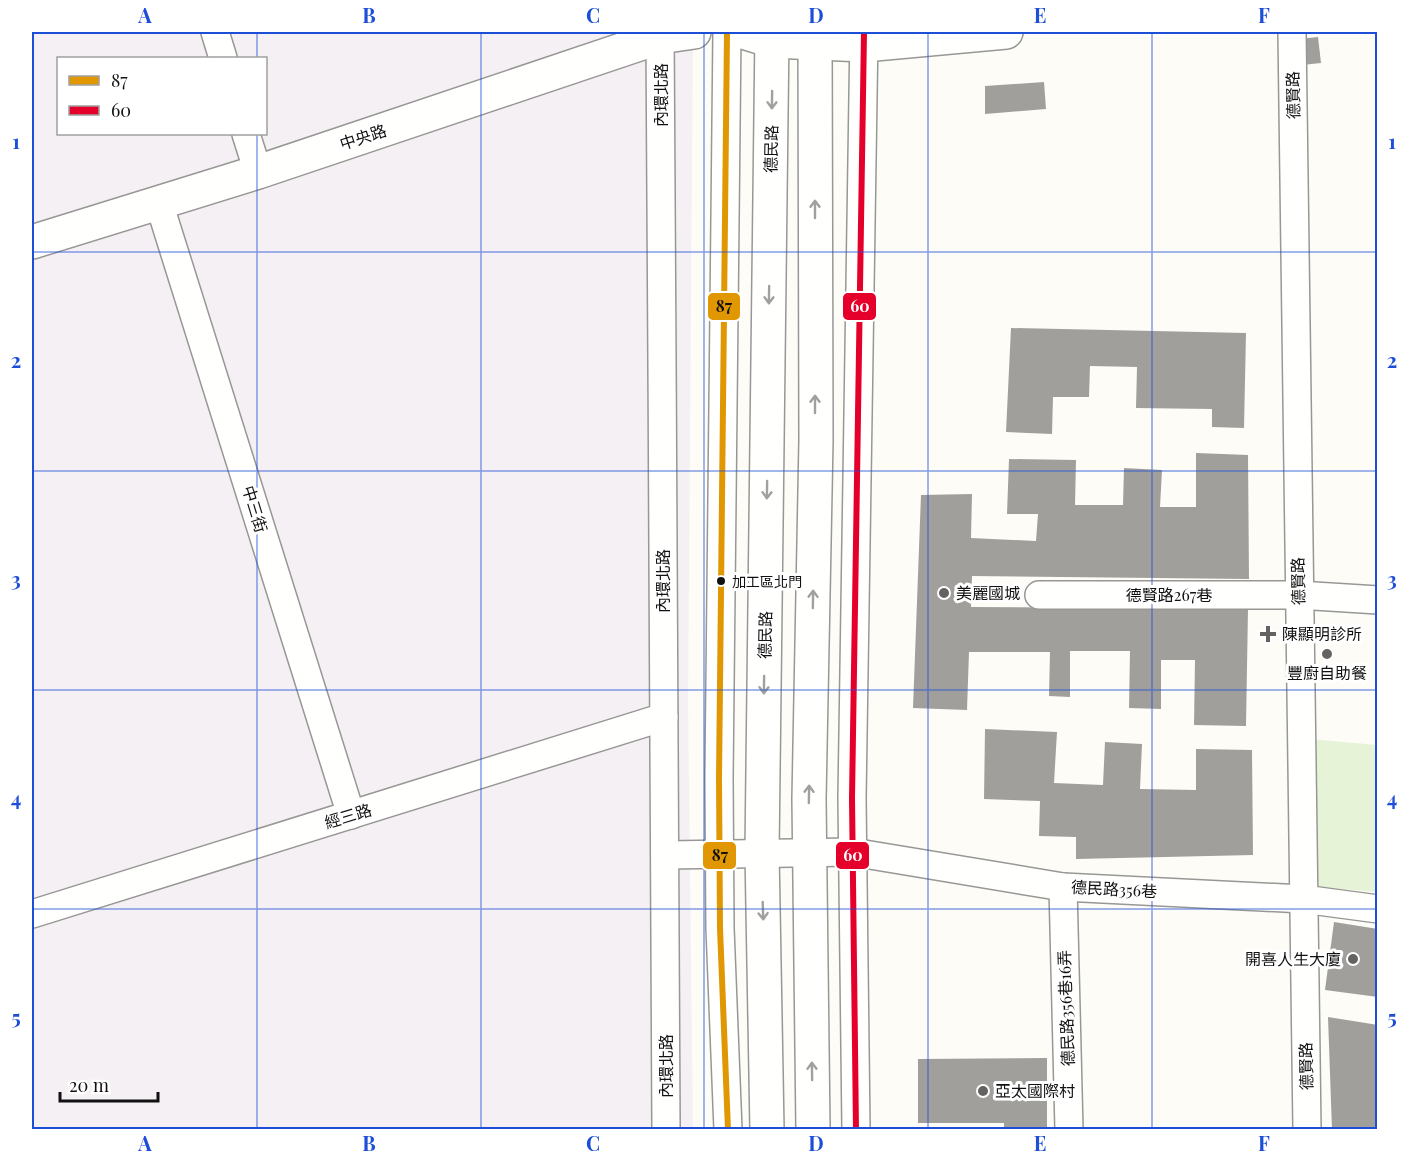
<svg xmlns="http://www.w3.org/2000/svg" width="1409" height="1161" font-family="'Playfair Display','Noto Sans TC',serif">
<style>
.industrial{fill:#f5f0f3;fill-rule:evenodd}
.green{fill:#e7f3d7}
.building{fill:#a19f9c}
.lines{fill:none;stroke-linecap:round;stroke-linejoin:round}
.minor-casing{stroke:#979795;stroke-width:30}
.tertiary-casing{stroke:#979795;stroke-width:36}
.minor{stroke:#fffffe;stroke-width:27}
.tertiary{stroke:#fffffe;stroke-width:33}
.bus-1-casing{stroke:#fff;stroke-width:10}
.bus-2-casing{stroke:#fff;stroke-width:10}
.bus-1{stroke:#e09702;stroke-width:6}
.bus-2{stroke:#e4002b;stroke-width:6}
.oneway{stroke:#a0a09f}
.grid{fill:none;stroke:#1d4ed8;stroke-width:1.5;stroke-opacity:0.55}
.bus-dot{fill:#111;stroke:#fff;stroke-width:2}
.poi-dot{fill:#646362;stroke:#fff;stroke-width:2}
.labels{text-anchor:middle;stroke-width:6;stroke-linejoin:round;paint-order:stroke}
.bus-label{font-size:14px;fill:#111;stroke:#fff;text-anchor:start}
.street-label{font-size:16px;fill:#111;stroke:#fff}
.poi-label{font-size:16px;fill:#111;stroke:#fff;text-anchor:start}
.line-badge{stroke:#fff;stroke-width:2}
.badge-label{font-size:16px;text-anchor:middle;font-weight:bold;fill:#fff}
.pale-badge-label{font-size:16px;text-anchor:middle;font-weight:bold;fill:#111}
.neatline{fill:none;stroke:#1d4ed8;stroke-width:2}
.grid-label{font-size:20px;text-anchor:middle;font-weight:bold;fill:#1d4ed8}
</style>
<rect width="100%" height="100%" fill="#fdfcf7"/>
<path class="industrial" d="M32,32H693L688,703L693,1129H32ZM58,58H266V134H58Z"/>
<path class="green" d="M1309,739L1377,745V892L1308,886Z"/>
<g class="building">
<path d="M1318,37L1321,63L1302,65L1299,39Z"/>
<path d="M1044,82L1046,109L985,114V86Z"/>
<path d="M1011,328L1246,333L1244,428L1212,427V409L1136,408L1137,367L1090,366L1089,397H1053L1052,434L1006,432Z"/>
<path d="M1196,453L1248,455L1249,579L972,576L971,607L1248,609L1246,726L1194,725L1195,660H1161V709L1129,708L1130,651H1070V697L1049,696L1050,652H969L967,710L913,708L921,495L972,494L971,538L1036,541L1038,514H1007L1009,459L1076,460L1075,505H1123L1124,468L1162,470L1160,507H1196Z"/>
<path d="M985,729L1057,732L1054,783L1103,785L1105,742L1142,744L1140,789L1196,790V749L1252,750L1253,855L1076,859V837L1039,836L1040,801L984,799Z"/>
<path d="M1334,922L1378,929V997L1325,990Z"/>
<path d="M1328,1017L1378,1025V1130H1332Z"/>
<path d="M1047,1058V1130H1004V1123H918V1059Z"/>
</g>
<g class="lines">
<defs>
<g id="minor">
<path d="M215,32L223,58"/>
<path d="M660,32C661,398 667,763 666,1130"/>
<path d="M727,32L719,778L720,928L728,1130"/>
<path d="M1292,32L1307,1130"/>
<path d="M246,134L258,172"/>
<path d="M159,203L351,815"/>
<path d="M1039,595H1298L1378,600"/>
<path d="M667,855L852,852L1063,887L1303,899L1378,909"/>
<path d="M1063,887L1069,1130"/>
<path d="M32,914L664,717"/>
<path d="M856,1130L852,798L864,32"/>
</g>
<g id="tertiary">
<path d="M743,32L772,41L864,45L1006,32"/>
<path d="M32,242L258,172L660,37L694,32"/>
<path d="M767,1130L762,852L772,32"/>
<path d="M813,1130L809,799L816,440L815,32"/>
</g>
</defs>
<use href="#minor" class="minor-casing"/>
<use href="#tertiary" class="tertiary-casing"/>
<use href="#minor" class="minor"/>
<use href="#tertiary" class="tertiary"/>
<defs>
<path id="bus-1" d="M727,32L719,778L720,928L728,1130"/>
<path id="bus-2" d="M856,1130L852,798L864,32"/>
</defs>
<use href="#bus-1" class="bus-1-casing"/>
<use href="#bus-2" class="bus-2-casing"/>
<use href="#bus-1" class="bus-1"/>
<use href="#bus-2" class="bus-2"/>
</g>
<defs><path id="oneway-shaft" d="M-6 0H5M1.5-3L5.5 0L1.5 3" fill="none" stroke-width="1.6" stroke-linecap="round" stroke-linejoin="round" transform="scale(1.5)"/></defs>
<g class="oneway">
<use href="#oneway-shaft" transform="translate(772 100) rotate(91)"/>
<use href="#oneway-shaft" transform="translate(815 209) rotate(-90)"/>
<use href="#oneway-shaft" transform="translate(769 295) rotate(91)"/>
<use href="#oneway-shaft" transform="translate(815 404) rotate(-90)"/>
<use href="#oneway-shaft" transform="translate(767 490) rotate(91)"/>
<use href="#oneway-shaft" transform="translate(813 599) rotate(-89)"/>
<use href="#oneway-shaft" transform="translate(764 685) rotate(91)"/>
<use href="#oneway-shaft" transform="translate(809 794) rotate(-89)"/>
<use href="#oneway-shaft" transform="translate(763 911) rotate(88)"/>
<use href="#oneway-shaft" transform="translate(812 1071) rotate(-91)"/>
</g>
<path class="grid" d="M257,32V58M481,32V1130M704,32V1130M928,32V1130M1152,32V1130M257,134V1130M32,252H1378M32,471H1378M32,690H1378M32,909H1378"/>
<circle class="bus-dot" cx="721" cy="581" r="5"/>
<g class="poi-dot">
<circle cx="944" cy="593" r="6"/>
<path d="M1265 625h6v6h6v6h-6v6h-6v-6h-6v-6h6z"/>
<circle cx="1327" cy="654" r="6"/>
<circle cx="1353" cy="959" r="6"/>
<circle cx="983" cy="1091" r="6"/>
</g>
<g class="labels">
<g class="bus-label">
<text x="732" y="587">加工區北門</text>
</g>
<g class="street-label">
<text transform="translate(661 95) rotate(-90)" y="6">內環北路</text>
<text transform="translate(1293 95) rotate(-91)" y="6">德賢路</text>
<text transform="translate(363 137) rotate(-18)" y="6">中央路</text>
<text transform="translate(771 149) rotate(-89)" y="6">德民路</text>
<text transform="translate(255 509) rotate(73)" y="6">中三街</text>
<text transform="translate(663 581) rotate(-90)" y="6">內環北路</text>
<text transform="translate(1298 581) rotate(-91)" y="6">德賢路</text>
<text x="1169" y="601">德賢路267巷</text>
<text transform="translate(765 635) rotate(-89)" y="6">德民路</text>
<text transform="translate(348 816) rotate(-17)" y="6">經三路</text>
<text transform="translate(1114 889) rotate(3)" y="6">德民路356巷</text>
<text transform="translate(1066 1008) rotate(-92)" y="6">德民路356巷16弄</text>
<text transform="translate(666 1066) rotate(-90)" y="6">內環北路</text>
<text transform="translate(1306 1066) rotate(-91)" y="6">德賢路</text>
</g>
<g class="poi-label">
<text x="956" y="599">美麗國城</text>
<text x="1282" y="640">陳顯明診所</text>
<text x="1327" y="679" text-anchor="middle">豐廚自助餐</text>
<text x="1341" y="965" text-anchor="end">開喜人生大廈</text>
<text x="995" y="1097">亞太國際村</text>
</g>
</g>
<g class="line-badge">
<rect x="842" y="292" width="35" height="29" rx="6" fill="#e4002b"/>
<rect x="707" y="292" width="34" height="29" rx="6" fill="#e09702"/>
<rect x="835" y="841" width="35" height="29" rx="6" fill="#e4002b"/>
<rect x="702" y="841" width="35" height="29" rx="6" fill="#e09702"/>
</g>
<g class="badge-label">
<text x="860" y="312">60</text>
<text x="853" y="861">60</text>
</g>
<g class="pale-badge-label">
<text x="724" y="312">87</text>
<text x="720" y="861">87</text>
</g>
<rect width="1409" height="1161" fill="none" stroke="#ffffff" stroke-width="66"/>
<rect x="57" y="57" width="210" height="78" fill="#ffffff" stroke="#a0a0a0" stroke-width="1.5"/>
<rect x="69" y="76" width="30" height="9" fill="#e09702" stroke="#a0a0a0" stroke-width="1.5"/>
<text x="111" y="87" font-size="18" fill="#111111">87</text>
<rect x="69" y="106" width="30" height="9" fill="#e4002b" stroke="#a0a0a0" stroke-width="1.5"/>
<text x="111" y="117" font-size="18" fill="#111111">60</text>
<path d="M60 1092v9h98v-9" fill="none" stroke="#111111" stroke-width="3"/>
<text x="69" y="1092" font-size="18" fill="#111111" stroke="#ffffff" stroke-width="4.5" paint-order="stroke">20 m</text>
<rect x="33" y="33" width="1343" height="1095" class="neatline"/>
<g class="grid-label">
<text x="145" y="23">A</text>
<text x="369" y="23">B</text>
<text x="593" y="23">C</text>
<text x="816" y="23">D</text>
<text x="1040" y="23">E</text>
<text x="1264" y="23">F</text>
<text x="16" y="149">1</text>
<text x="1392" y="149">1</text>
<text x="16" y="368">2</text>
<text x="1392" y="368">2</text>
<text x="16" y="587">3</text>
<text x="1392" y="587">3</text>
<text x="16" y="806">4</text>
<text x="1392" y="806">4</text>
<text x="16" y="1025">5</text>
<text x="1392" y="1025">5</text>
<text x="145" y="1151">A</text>
<text x="369" y="1151">B</text>
<text x="593" y="1151">C</text>
<text x="816" y="1151">D</text>
<text x="1040" y="1151">E</text>
<text x="1264" y="1151">F</text>
</g>
</svg>
